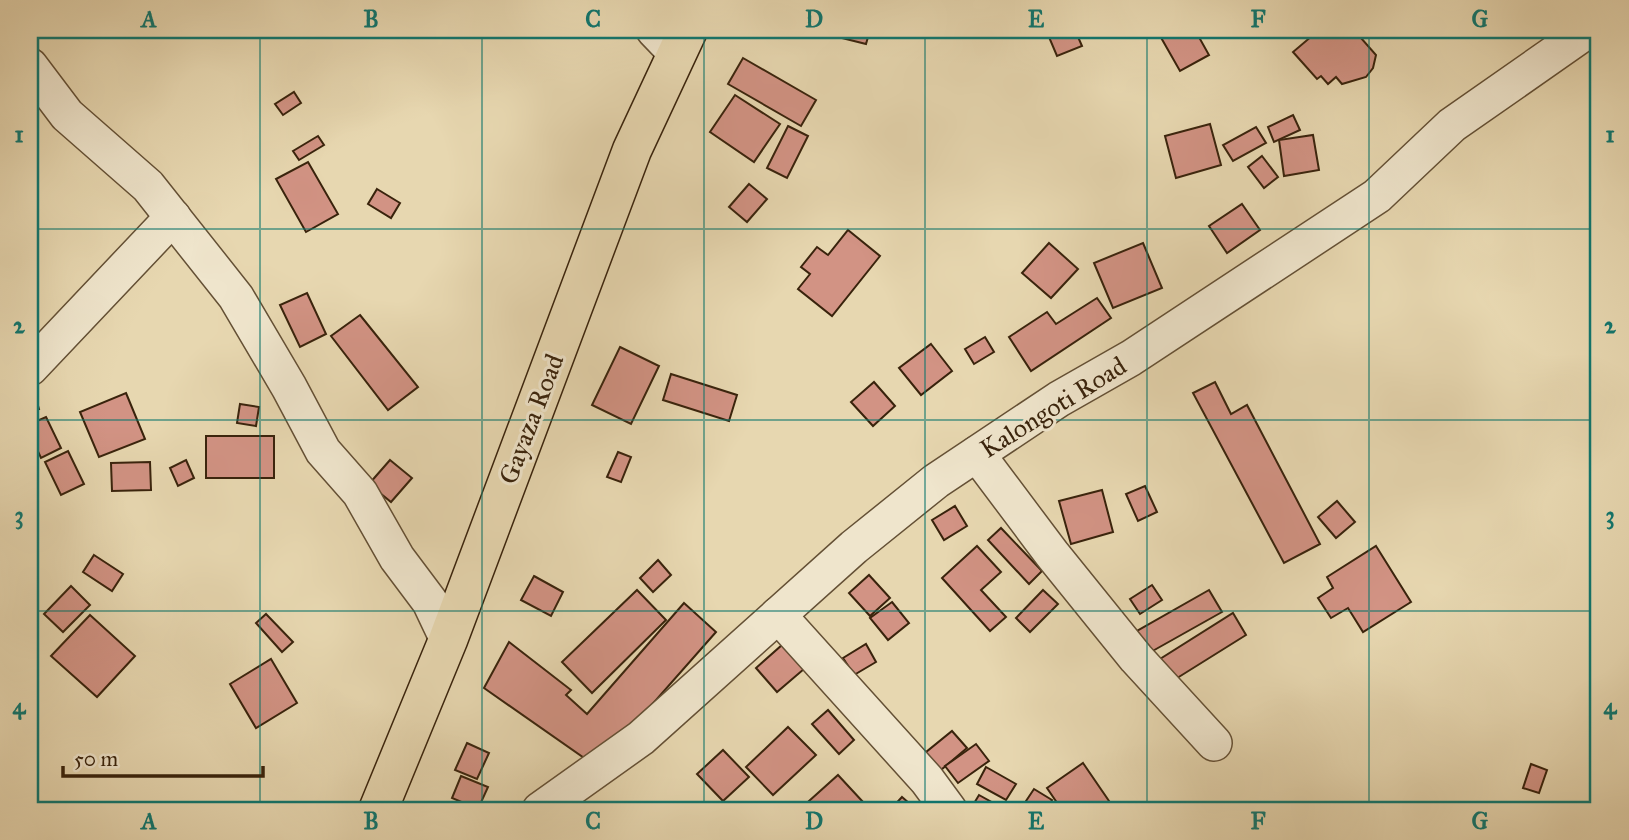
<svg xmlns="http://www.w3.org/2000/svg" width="1629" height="840" font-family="'IM FELL Great Primer',serif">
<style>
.building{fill:#d29384;stroke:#39230c;stroke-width:2}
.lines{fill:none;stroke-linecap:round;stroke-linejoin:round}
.minor-casing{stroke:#645035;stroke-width:38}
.major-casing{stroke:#39230c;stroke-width:41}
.minor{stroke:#efe5cc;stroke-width:35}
.major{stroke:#e7d7b0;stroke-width:38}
.grid{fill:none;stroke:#0f766e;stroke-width:2;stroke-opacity:0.55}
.labels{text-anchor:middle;stroke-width:6;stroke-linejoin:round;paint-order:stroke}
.street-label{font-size:26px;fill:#39230c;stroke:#efe5cc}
.neatline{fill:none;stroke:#0f766e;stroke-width:2.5}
.grid-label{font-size:23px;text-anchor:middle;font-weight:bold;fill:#0f766e}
</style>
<rect width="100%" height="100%" fill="#e7d7b0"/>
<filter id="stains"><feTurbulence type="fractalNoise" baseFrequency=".00286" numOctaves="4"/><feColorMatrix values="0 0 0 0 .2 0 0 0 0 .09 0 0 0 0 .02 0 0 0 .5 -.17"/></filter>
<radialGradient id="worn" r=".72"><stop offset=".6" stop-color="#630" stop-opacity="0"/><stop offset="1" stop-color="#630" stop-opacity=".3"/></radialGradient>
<g class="building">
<path d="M836,30H870L866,44L834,36Z"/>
<path d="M1046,30H1075L1082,46L1057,56Z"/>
<path d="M1166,30H1195L1209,55L1180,71L1159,34Z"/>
<path d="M1319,30H1354L1376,55L1373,68L1366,77L1342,84L1336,77L1328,84L1321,76L1317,79L1293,52Z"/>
<path d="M743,58L816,100L801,126L728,84Z"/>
<path d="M294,92L301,103L283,115L275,104Z"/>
<path d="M735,95L780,124L754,162L710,132Z"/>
<path d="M1293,115L1300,130L1274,142L1268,127Z"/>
<path d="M1210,124L1221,165L1176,178L1165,136Z"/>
<path d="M788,126L808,136L787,178L767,168Z"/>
<path d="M1256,127L1266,143L1233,161L1223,145Z"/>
<path d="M1313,135L1319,170L1284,176L1279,140Z"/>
<path d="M318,136L324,145L299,160L293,151Z"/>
<path d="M1262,156L1278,177L1264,188L1248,167Z"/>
<path d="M308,162L338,214L306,232L276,179Z"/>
<path d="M749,184L767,199L747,222L729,207Z"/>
<path d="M377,189L400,203L391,218L368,204Z"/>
<path d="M1242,204L1260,230L1227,253L1209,226Z"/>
<path d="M848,230L880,256L832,316L798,289L810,274L801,267L817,247L828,255Z"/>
<path d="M1049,243L1078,269L1051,298L1022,273Z"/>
<path d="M1143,243L1162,288L1113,308L1094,263Z"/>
<path d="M307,293L326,334L300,347L280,305Z"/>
<path d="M1097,298L1111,318L1031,371L1009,337L1047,312L1056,324Z"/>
<path d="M360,315L418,387L388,410L331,336Z"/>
<path d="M985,337L994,352L974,364L965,349Z"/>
<path d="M931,344L952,371L921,395L899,368Z"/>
<path d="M620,347L659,366L631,424L592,405Z"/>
<path d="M671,374L737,395L729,421L663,400Z"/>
<path d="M874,382L895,406L873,426L851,402Z"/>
<path d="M1215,382L1231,414L1247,405L1320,544L1284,563L1193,393Z"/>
<path d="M33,388L39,409L30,412V389Z"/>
<path d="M126,393L145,439L99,457L80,412Z"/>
<path d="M240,404L259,407L256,426L237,423Z"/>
<path d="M46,417L61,448L41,458L30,434V424Z"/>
<rect x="206" y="436" width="68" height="42"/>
<path d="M68,451L84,484L61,495L45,462Z"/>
<path d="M618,452L631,457L621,482L607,477Z"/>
<path d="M186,460L194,478L178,486L170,468Z"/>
<path d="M390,460L412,478L391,502L369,484Z"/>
<path d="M150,462L151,490L112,491L111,463Z"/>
<path d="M1145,486L1157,512L1138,521L1126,494Z"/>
<path d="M1102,490L1113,532L1071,544L1059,501Z"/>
<path d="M1337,501L1355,522L1336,538L1318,517Z"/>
<path d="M955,506L967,526L944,540L932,520Z"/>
<path d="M1001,528L1042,571L1029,584L988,540Z"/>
<path d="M977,546L1001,572L981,590L1006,617L990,631L942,578Z"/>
<path d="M1376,546L1411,602L1363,632L1348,608L1331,618L1318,598L1333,588L1327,577Z"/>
<path d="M94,555L123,574L112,591L83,572Z"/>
<path d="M658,560L671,575L653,592L640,578Z"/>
<path d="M869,575L890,598L870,616L849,593Z"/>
<path d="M534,576L563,592L551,616L521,600Z"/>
<path d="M1152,585L1162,600L1140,614L1130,599Z"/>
<path d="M71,586L90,605L63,632L44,614Z"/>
<path d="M637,590L666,620L592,693L562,662Z"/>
<path d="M1043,590L1058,604L1030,632L1016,618Z"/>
<path d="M1209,590L1222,612L1149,653L1137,631Z"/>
<path d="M892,602L909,623L888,640L870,618Z"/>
<path d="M684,603L716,632L597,767L484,688L509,642L571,690L566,695L587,714Z"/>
<path d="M1233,613L1246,635L1174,680L1160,659Z"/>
<path d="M266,614L293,642L282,652L256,623Z"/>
<path d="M90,615L135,656L97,697L51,656Z"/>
<path d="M866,644L876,662L854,675L843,658Z"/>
<path d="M782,645L804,669L777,692L756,668Z"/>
<path d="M271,659L297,703L256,728L230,684Z"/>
<path d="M828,710L854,740L839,754L812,724Z"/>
<path d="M788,727L816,755L773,795L746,767Z"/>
<path d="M952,731L967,748L935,775L920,757Z"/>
<path d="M467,743L489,753L477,779L455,770Z"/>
<path d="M976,744L989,761L958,783L945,766Z"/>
<path d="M723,750L749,777L723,801L697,774Z"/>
<path d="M1083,763L1109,801L1096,810H1062L1047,788Z"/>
<path d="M1531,764L1547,770L1539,793L1523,788Z"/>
<path d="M986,767L1016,784L1006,800L977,784Z"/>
<path d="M838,775L863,802L853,810H799Z"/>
<path d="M461,776L488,787L478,809L452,798Z"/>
<path d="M1034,789L1052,800L1046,810H1020Z"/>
<path d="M979,795L995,804L992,810H970Z"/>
<path d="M902,797L917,810H890Z"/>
</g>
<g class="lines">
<defs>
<g id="minor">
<path d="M654,30L677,54"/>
<path d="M30,66L67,115L148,186L236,297L289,387L323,451L360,493L397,558L430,602L448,640"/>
<path d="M30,368L173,217"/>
<path d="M977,454L1052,554L1136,658L1214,743"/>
<path d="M778,615L927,780L949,810"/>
<path d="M540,810L641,738L854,547L936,481L1059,399L1131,358L1377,196L1452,125L1588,30"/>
</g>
<path id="major" d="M378,810L448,640L632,150L688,30"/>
</defs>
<use href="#minor" class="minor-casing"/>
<use href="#major" class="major-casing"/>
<use href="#minor" class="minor"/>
<use href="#major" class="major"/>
</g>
<path class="grid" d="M260,30V810M482,30V810M704,30V810M925,30V810M1147,30V810M1369,30V810M30,229H1599M30,420H1599M30,611H1599"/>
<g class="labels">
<g class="street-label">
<text transform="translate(1053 407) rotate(-32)" y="9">Kalongoti Road</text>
<text transform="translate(531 419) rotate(-69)" y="9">Gayaza Road</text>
</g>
</g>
<rect width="1629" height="840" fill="none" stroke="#e7d7b0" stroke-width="77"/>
<path d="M63 766v10h200v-10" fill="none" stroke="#39230c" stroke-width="3.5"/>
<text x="74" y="766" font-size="21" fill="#39230c" stroke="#efe5cc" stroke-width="5" paint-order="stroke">50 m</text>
<rect x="38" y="38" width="1552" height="764" class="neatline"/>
<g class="grid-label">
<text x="149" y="27">A</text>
<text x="371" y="27">B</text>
<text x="593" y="27">C</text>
<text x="814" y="27">D</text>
<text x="1036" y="27">E</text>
<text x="1258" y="27">F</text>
<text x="1480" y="27">G</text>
<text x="19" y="142">1</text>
<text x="1610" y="142">1</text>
<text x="19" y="333">2</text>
<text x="1610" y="333">2</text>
<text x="19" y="523">3</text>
<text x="1610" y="523">3</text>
<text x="19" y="714">4</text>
<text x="1610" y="714">4</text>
<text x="149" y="829">A</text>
<text x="371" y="829">B</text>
<text x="593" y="829">C</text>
<text x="814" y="829">D</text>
<text x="1036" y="829">E</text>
<text x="1258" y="829">F</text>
<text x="1480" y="829">G</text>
</g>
<rect width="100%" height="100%" filter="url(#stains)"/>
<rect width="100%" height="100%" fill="url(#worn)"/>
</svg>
